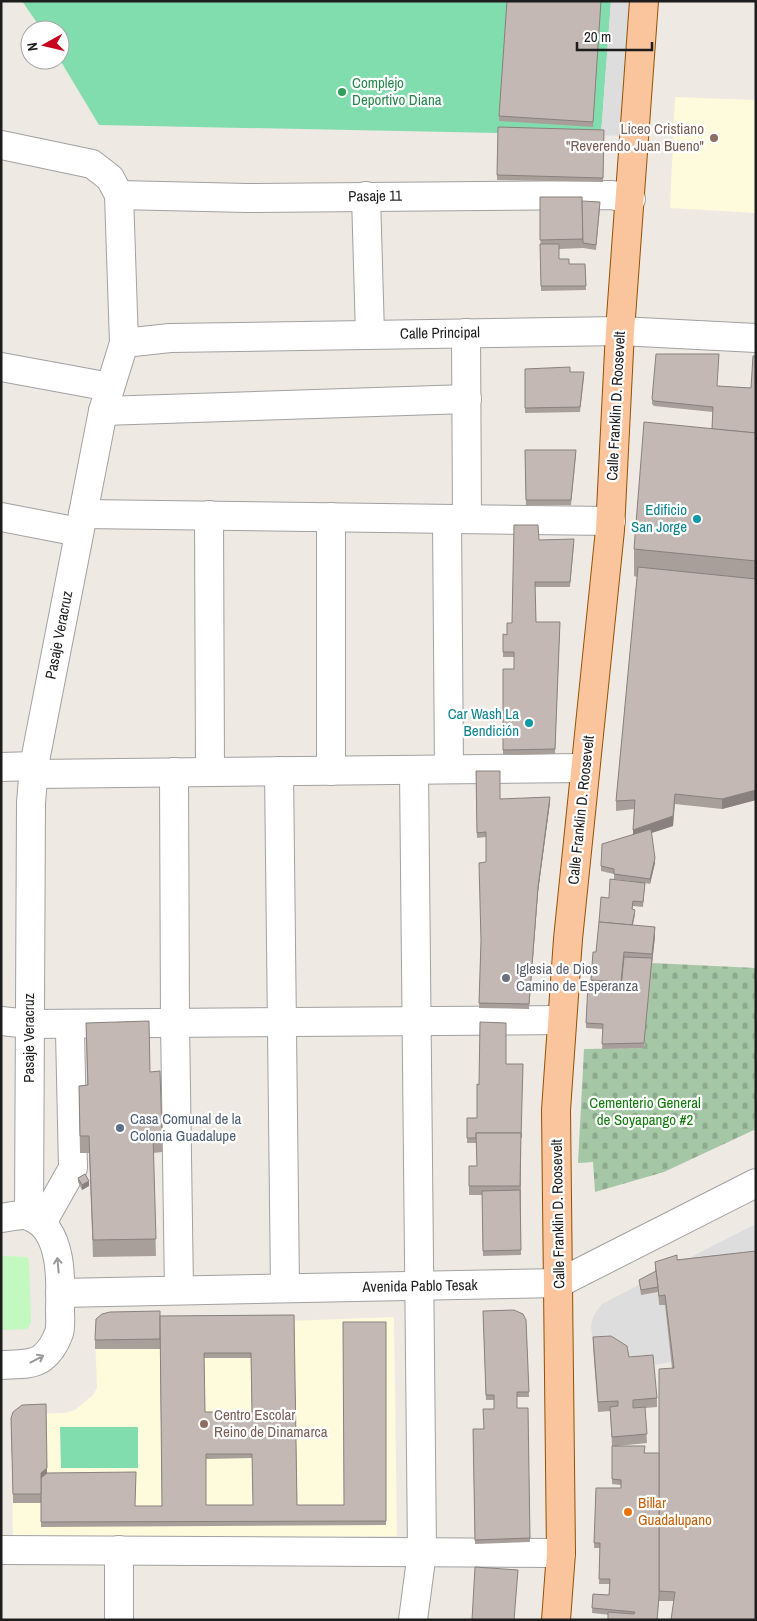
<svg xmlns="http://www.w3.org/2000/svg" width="757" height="1621" font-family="'Archivo Narrow',sans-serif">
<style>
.education{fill:#fefadc}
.cemetery{fill:url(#cemetery-stones)}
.park{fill:#c3f8c0}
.pitch{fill:#82ddae}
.parking{fill:#ddd}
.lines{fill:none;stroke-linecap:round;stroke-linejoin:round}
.minor-casing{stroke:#a1a1a1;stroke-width:30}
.major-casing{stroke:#945102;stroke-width:30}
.minor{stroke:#fff;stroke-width:28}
.major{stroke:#fac59c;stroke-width:28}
.wall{fill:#a89e9a;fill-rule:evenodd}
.shaded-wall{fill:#88817d}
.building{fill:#c3b8b3;stroke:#88817d;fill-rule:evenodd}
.oneway{stroke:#999}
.leisure-dot{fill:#2e9e5b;stroke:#fff;stroke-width:2}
.education-dot{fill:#8d6e63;stroke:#fff;stroke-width:2}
.culture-dot{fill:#0f9aa8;stroke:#fff;stroke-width:2}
.worship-dot{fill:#6b7280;stroke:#fff;stroke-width:2}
.service-dot{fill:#5c6f8a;stroke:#fff;stroke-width:2}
.food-dot{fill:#e8710a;stroke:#fff;stroke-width:2}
.labels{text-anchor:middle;stroke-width:4.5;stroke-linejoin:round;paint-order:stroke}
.leisure-label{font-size:15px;fill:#27864d;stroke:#fff;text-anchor:start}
.education-label{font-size:15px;fill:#785e54;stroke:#fff;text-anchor:end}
.street-label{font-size:15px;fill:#1d1d1d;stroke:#fff}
.culture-label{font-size:15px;fill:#0d838f;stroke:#fff;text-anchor:end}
.worship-label{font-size:15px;fill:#5b616d;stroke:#fff;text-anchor:start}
.park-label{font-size:15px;fill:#127a0d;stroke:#fff}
.service-label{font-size:15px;fill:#4e5e75;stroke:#fff;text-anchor:start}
.food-label{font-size:15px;fill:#c56008;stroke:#fff;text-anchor:start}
</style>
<defs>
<pattern id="cemetery-stones" width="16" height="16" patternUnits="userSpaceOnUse" patternTransform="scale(1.25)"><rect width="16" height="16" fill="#a5c7a5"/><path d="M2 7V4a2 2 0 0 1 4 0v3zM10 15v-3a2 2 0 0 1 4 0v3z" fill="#8eaa8e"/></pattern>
</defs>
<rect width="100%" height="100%" fill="#eee9e3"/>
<g class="education">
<path d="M675,97L756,100L755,213L670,208Z"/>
<path d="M394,1317L397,1536L13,1539L11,1428L22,1414L64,1413L75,1410L93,1395L97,1388L95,1335L96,1328Z"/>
</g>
<path class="cemetery" d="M652,963L756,968V1129L664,1172L595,1192L593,1162L578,1163L584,1049L644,1048Z"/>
<path class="park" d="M1,1256L27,1257L29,1261L31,1323L27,1329L1,1330Z"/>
<g class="pitch">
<path d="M22,1H611L601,135L99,125L60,60V30H42Z"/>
<path d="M60,1427H138V1468H61Z"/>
</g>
<g class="parking">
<path d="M611,1H631L621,136L601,135Z"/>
<path d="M756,1224V1259L677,1264Z"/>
<path d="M656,1276L659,1305H665L672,1362L653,1365L593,1346L591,1325L594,1315L602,1304Z"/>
</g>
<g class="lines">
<defs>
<g id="minor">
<path d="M1,145L92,164L110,178L119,195L124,343L103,411L34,766L31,803L29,1215"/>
<path d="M119,195L247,198L612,195L631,199"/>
<path d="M366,196L370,334"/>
<path d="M466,333L467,519"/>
<path d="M124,343L170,338L620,331L756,338"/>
<path d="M1,367L110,387"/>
<path d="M103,411L467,399"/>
<path d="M83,514L611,521"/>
<path d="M209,515L210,772"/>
<path d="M1,517L79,532"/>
<path d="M331,517V771"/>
<path d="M447,519L449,769"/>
<path d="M1,767L34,766"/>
<path d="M279,771L285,1288"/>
<path d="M174,772L175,1022L179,1290"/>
<path d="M34,774L585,768"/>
<path d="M1,1021L29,1024L562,1020"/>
<path d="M1,1218C10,1217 24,1213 31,1217C63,1230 61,1282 60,1310C60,1317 61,1326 59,1333C56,1341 50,1352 42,1358C31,1366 14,1364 1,1365"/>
<path d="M42,1223L73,1168L70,1032"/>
<path d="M60,1293L559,1283L756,1183"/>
<path d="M1,1550L561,1553"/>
<path d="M119,1620V1550"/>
<path d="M413,1620L422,1552L414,770"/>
</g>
<path id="major" d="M556,1620L561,1553L556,1110L568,939L610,530L620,331L644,1"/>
</defs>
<use href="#minor" class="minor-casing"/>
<use href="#major" class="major-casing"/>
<use href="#minor" class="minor"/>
<use href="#major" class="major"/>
</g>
<g class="wall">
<path d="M601,1L593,127L499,121V116Z"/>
<path d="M498,127L604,130L603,182L497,180Z"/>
<path d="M540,197L582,201L600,207L596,250L583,248L559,249V259L569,264H585L586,290L541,291Z"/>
<path d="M756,356V800L722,809L675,804L673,826L651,833L655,863L650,884L645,883L643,907L633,906L632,909L635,915L633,925L655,936L652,963L644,1048L602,1049L603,1029L586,1028V1023L591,980L596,952L609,898L630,881L614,879V874L601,871V866L633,834L634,809L616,811V801L637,577L634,576V549L712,429L713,412L654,406L652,404V399L717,386L751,388Z"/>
<path d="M525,369L570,372L584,377L580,412L525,413Z"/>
<path d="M525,450L576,455L571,505H526Z"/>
<path d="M539,540L574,544L570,587H535L536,622H560L555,754L503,755V669H514V657H503V634L507,635L512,623Z"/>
<path d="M476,771L500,799L550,802L538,892L529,1009L479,1008L481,943L486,862V837L477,838Z"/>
<path d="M86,1023L150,1072L162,1135V1152L153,1153L156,1256L93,1257L89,1153H80L79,1103V1086L87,1085Z"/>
<path d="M506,1064L521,1143V1255L483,1256L482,1195H469V1166H477L476,1143H467V1118H477L479,1085Z"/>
<path d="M78,1178L89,1186L82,1190L78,1182Z"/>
<path d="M756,1251L674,1601H659L657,1620L592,1613L593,1594L609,1595L610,1584H599L600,1548H594L596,1488H621V1485L612,1484V1446L610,1411L598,1412L593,1346V1337L629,1357L657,1398V1407L645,1408L647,1443L617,1446L645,1453H659L672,1368L665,1305H659L658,1292L641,1295L639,1280L655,1272V1262Z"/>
<path d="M483,1311L526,1320L529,1397H517V1408H528L530,1542L475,1544L473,1429H483L494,1409V1400H486Z"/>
<path d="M294,1315L297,1505H344L386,1322V1525L41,1527V1503H13L11,1418L47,1473L135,1506H162L160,1349H95V1340L160,1316ZM204,1358H251L252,1412H205ZM252,1458L253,1505H206V1459Z"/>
</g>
<g class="shaded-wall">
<path d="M756,790V800L722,809V799Z"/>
<path d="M675,794L673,826L633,839V830Z"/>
<path d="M550,797V802L538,892L529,1009L538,887Z"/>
<path d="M655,858V863L650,884V879Z"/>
<path d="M655,927V936L652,963V954Z"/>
<path d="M89,1181V1186L82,1190V1185Z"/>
<path d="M47,1468V1478L41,1482V1473Z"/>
</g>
<g class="building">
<path d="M507,1H601L593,122L499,116Z"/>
<path d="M498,127L604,130L603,178L497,175Z"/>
<path d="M540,197H582L583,239L540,240Z"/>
<path d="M582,201L600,202L596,245L583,243Z"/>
<path d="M540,244H559V259H569V264H585L586,286H541Z"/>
<path d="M656,354H719L717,386L751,388L753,356H756V433L712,429L713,407L654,401L652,399Z"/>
<path d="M570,367V372H584L580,407L525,408V369Z"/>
<path d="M644,422L756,433V561L634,549Z"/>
<path d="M525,450H576L571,500H526Z"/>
<path d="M514,525H538L539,540L574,539L570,582H535L536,622H560L555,749L503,750V669H514V652H503V634L507,635V623H512Z"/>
<path d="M638,567L756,579V790L722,799L675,794L673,816L633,830L635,800L616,801Z"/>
<path d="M476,771H500V799L550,797L538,887L529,1004L479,1003L481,941L479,863L486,862V832L477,833Z"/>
<path d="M651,829L655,858L650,879L614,874V869L601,866L602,844Z"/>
<path d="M610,879L645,883L643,902L633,901L632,909L635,910L632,925L599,922L601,897L609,898Z"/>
<path d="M599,922L655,927L652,954L624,952L621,982L591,980L593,952H596Z"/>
<path d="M624,957L652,958L644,1043L602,1044L603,1024L586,1023L588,984L621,987Z"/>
<path d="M149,1021L150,1072L160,1071L162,1135H153L156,1239L93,1240L89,1136H80L79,1086L88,1085L86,1023Z"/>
<path d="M480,1022L506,1023V1064H523L521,1138V1133H476V1138H467V1118H477V1084L479,1085Z"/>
<path d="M476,1133H521L520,1186H469V1166H477Z"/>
<path d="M85,1174L89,1181L82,1185L78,1178Z"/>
<path d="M520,1190L521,1250L483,1251L482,1191Z"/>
<path d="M756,1251V1620H671L675,1592L659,1591V1369L674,1368L665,1295L659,1296L655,1262L677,1255V1260Z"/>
<path d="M656,1271L658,1287L641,1290L639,1280Z"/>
<path d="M514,1310L523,1314L526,1320L529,1392H517V1408H528L530,1538L475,1540L473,1429H484L483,1409H494V1395H486L483,1311Z"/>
<path d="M160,1311V1339L95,1340L96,1319L102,1314L110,1312Z"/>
<path d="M294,1315L297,1505H344L343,1322H386V1521L41,1522V1478L47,1473L136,1472L135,1506H162L160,1316ZM204,1353H251L252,1412H205ZM206,1454H252L253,1505H206Z"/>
<path d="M611,1336L627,1346L629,1357L653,1355L657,1398L633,1400V1408L645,1407L647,1434L612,1437L610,1407L618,1406V1401L598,1402L593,1337Z"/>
<path d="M46,1404L47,1468L41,1473V1494H13L11,1418L13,1412L22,1405Z"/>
<path d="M612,1446H645L644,1453H659V1596L657,1620H608V1612L634,1614L635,1612L592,1608L593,1594L609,1595L610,1579H599L600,1543H594L596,1488H621V1480L612,1479Z"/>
<path d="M475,1567L518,1570L514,1620H472Z"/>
</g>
<defs><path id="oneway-shaft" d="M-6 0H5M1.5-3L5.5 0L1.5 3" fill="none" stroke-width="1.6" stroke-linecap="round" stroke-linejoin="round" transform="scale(1.25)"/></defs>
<g class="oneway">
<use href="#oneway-shaft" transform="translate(58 1265) rotate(-95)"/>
<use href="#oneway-shaft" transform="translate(37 1359) rotate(-28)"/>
</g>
<circle class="leisure-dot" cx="342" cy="92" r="5"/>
<g class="education-dot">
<circle cx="714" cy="138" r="5"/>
<circle cx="204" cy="1424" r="5"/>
</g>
<g class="culture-dot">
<circle cx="697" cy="519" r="5"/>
<circle cx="529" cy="723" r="5"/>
</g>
<circle class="worship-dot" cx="506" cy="978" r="5"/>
<circle class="service-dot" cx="120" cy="1128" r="5"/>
<circle class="food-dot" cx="628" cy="1512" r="5"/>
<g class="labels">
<g class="leisure-label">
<text x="352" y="88">Complejo<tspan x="352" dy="17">Deportivo Diana</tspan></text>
</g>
<g class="education-label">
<text x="704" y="134">Liceo Cristiano<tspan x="704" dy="17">"Reverendo Juan Bueno"</tspan></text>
<text x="214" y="1420" text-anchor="start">Centro Escolar<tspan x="214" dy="17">Reino de Dinamarca</tspan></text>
</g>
<g class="street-label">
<text transform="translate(375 196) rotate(-1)" y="5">Pasaje 11</text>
<text transform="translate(440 333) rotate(-1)" y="5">Calle Principal</text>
<text transform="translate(616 406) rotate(-87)" y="5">Calle Franklin D. Roosevelt</text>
<text transform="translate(59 635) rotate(-79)" y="5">Pasaje Veracruz</text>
<text transform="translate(581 810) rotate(-84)" y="5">Calle Franklin D. Roosevelt</text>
<text transform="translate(29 1038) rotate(-90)" y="5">Pasaje Veracruz</text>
<text transform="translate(558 1214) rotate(-91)" y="5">Calle Franklin D. Roosevelt</text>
<text transform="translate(420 1286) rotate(-1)" y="5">Avenida Pablo Tesak</text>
</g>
<g class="culture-label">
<text x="687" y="515">Edificio<tspan x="687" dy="17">San Jorge</tspan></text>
<text x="519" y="719">Car Wash La<tspan x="519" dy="17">Bendición</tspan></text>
</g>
<g class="worship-label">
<text x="516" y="974">Iglesia de Dios<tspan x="516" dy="17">Camino de Esperanza</tspan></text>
</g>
<g class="park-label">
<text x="645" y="1108">Cementerio General<tspan x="645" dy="17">de Soyapango #2</tspan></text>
</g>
<g class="service-label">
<text x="130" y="1124">Casa Comunal de la<tspan x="130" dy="17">Colonia Guadalupe</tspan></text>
</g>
<g class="food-label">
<text x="638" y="1508">Billar<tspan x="638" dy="17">Guadalupano</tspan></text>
</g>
</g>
<rect width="757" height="1621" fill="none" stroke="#1d1d1d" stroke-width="5"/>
<g transform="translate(45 45) rotate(262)"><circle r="24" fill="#ffffff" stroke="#a5a5a5"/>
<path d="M0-4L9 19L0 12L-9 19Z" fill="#c8031d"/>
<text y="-8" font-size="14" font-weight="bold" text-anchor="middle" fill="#1d1d1d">N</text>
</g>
<path d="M577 42v8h75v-8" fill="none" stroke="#1d1d1d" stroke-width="2.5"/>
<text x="584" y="42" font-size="15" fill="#1d1d1d" stroke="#ffffff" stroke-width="4" paint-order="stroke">20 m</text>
</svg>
